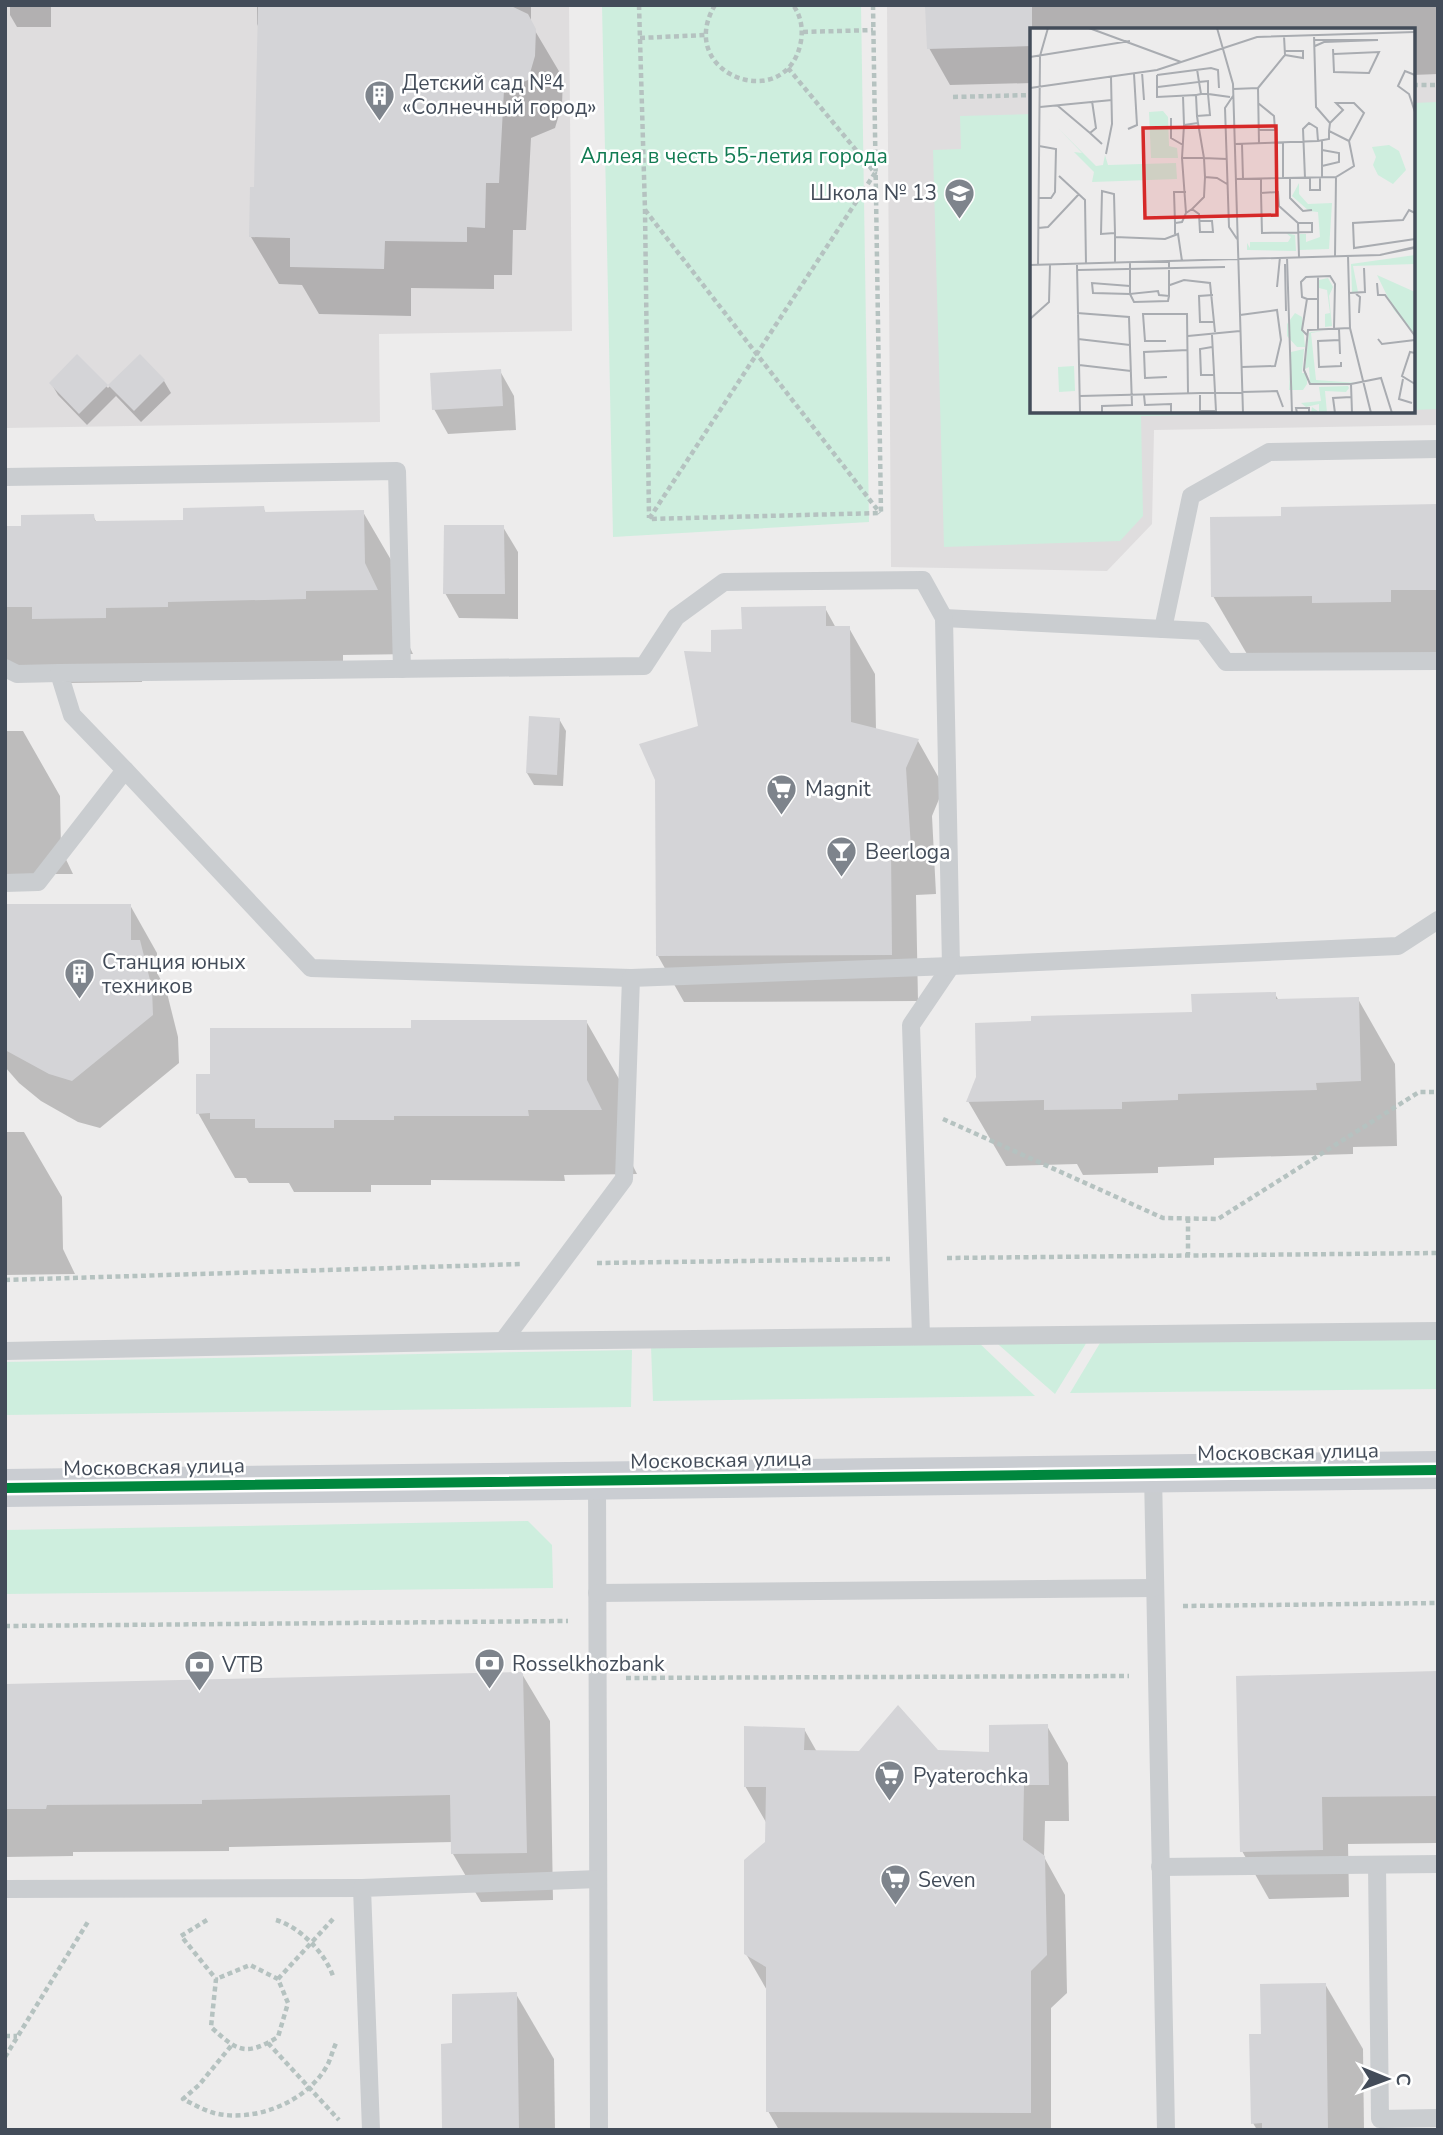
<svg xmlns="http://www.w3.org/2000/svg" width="1443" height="2135" font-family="'Nunito Sans',sans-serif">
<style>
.education{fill:#dfddde;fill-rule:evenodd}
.green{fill:#ceeede}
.shadow{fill:#0003}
.building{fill:#d4d4d7}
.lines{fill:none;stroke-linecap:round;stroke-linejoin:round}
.path{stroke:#b5c2c0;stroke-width:4.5;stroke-dasharray:5 3.5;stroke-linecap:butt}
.lane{stroke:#cacdd0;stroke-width:18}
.secondary{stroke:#cacdd2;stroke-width:38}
.cycleway-casing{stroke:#fff;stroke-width:15}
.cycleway{stroke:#00873e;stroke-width:10}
.labels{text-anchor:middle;stroke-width:5;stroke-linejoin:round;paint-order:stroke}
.poi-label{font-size:21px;fill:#434c59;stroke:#fff;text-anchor:start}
.park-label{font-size:21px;fill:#127c53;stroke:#fff}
.street-label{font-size:21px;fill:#434c59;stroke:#fff}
.inset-road{fill:none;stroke:#a9acb1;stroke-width:2}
.view{fill:#d62828;fill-opacity:0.15;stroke:#d62828;stroke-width:3.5}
.inset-edge{fill:none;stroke:#434c59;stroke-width:3.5}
</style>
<rect width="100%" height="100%" fill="#edecec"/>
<g class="education">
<path d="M5,5H569L572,331L379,334L380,422L5,428Z"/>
<path d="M887,5H1438V425L1154,430L1152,524L1107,571L891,567ZM1032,30H1413V411H1032Z"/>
</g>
<g class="green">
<path d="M602,5H861L869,522L613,537Z"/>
<path d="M1438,102V409L1413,410V103Z"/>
<path d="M1032,114V411H1351L1141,416L1143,516L1120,541L944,547L933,150L961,149L960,116Z"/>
<path d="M1438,1335V1389L1070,1393L1103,1338Z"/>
<path d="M1090,1337L1055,1394L991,1338Z"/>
<path d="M977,1341L1035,1396L653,1401L651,1346Z"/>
<path d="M632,1350L631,1407L5,1415V1362Z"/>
<path d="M528,1521L552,1545L553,1588L5,1594V1530Z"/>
</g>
<g class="shadow">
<path d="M10,5H51V27H17L10,15Z"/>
<path d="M257,5H531V24L563,78L562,105L555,128L531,138L526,230H513L512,275H494V289L411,288V316L319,314L302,285L279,284L251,237L256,189L259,28L257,24Z"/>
<path d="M942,5H1438V74L1413,75V30H1032V83L950,85L929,48Z"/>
<path d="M140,356L164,381L171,393L141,422L116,396L87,425L58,395L51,383L77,357L108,388Z"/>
<path d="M500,371L514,396L516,430L448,434L434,409Z"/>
<path d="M1438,506V654L1251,661L1213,596L1282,518Z"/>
<path d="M263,508L266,513L363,512L401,577V629L413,654L343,655V664L143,673L142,682L71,683L5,667V527H23L93,516L97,523L185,522Z"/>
<path d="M503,527L518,552V619L459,618L445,593Z"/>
<path d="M825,608L836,628H849L875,674L876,730L918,741L944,787L932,816L936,894L916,895L918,1001L684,1002L658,956L656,779L700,727L713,654L743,631Z"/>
<path d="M559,719L566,731L563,786L534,785L527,773Z"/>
<path d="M5,731H23L60,796L61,849L73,874H5Z"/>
<path d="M130,905L157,953V973L166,989L178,1037L179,1063L100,1128L78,1122L41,1101L19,1083L5,1067V939Z"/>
<path d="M1275,994L1279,1001L1358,999L1395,1064L1397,1146L1353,1147V1154L1214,1158V1165L1158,1167V1173L1083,1175L1077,1164L1006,1166L968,1101L1194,1014Z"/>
<path d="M586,1021L623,1086V1146L637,1174L564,1175L565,1181L431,1180V1185H371V1192H294L289,1183H249L246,1178H235L198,1113L212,1076L412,1030Z"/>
<path d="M5,1132H24L62,1197L63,1249L75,1274L5,1275Z"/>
<path d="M1438,1673V1843L1348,1844L1349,1897L1269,1899L1242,1851Z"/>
<path d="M522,1674L550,1721L553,1900L481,1902L453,1854V1842L229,1847V1851L73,1852V1856L5,1857V1686Z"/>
<path d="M1047,1726L1068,1763L1069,1821H1045L1044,1857L1065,1895L1067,1993L1051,2008V2130H779L768,2111V1992L746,1954L766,1843L767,1824L745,1786L804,1729L817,1752L991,1753Z"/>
<path d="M1325,1984L1363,2049L1364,2130H1257L1253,2123L1263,2035Z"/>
<path d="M516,1994L554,2059L555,2130H444L454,2045Z"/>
</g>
<g class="building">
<path d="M258,5H509L528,14L536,29L535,56L528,80L504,90L499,183H486L485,228L467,227V242L385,241L384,269L290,267V238L249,237L250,187H254Z"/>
<path d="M925,5H1032V46L927,49Z"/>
<path d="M77,354L108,385L79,414L49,383Z"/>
<path d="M140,354L165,380L134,411L108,385Z"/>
<path d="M501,369L503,406L432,410L430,373Z"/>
<path d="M1438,504V590H1391V602L1312,603V596L1211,597L1210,517L1281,516V507Z"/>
<path d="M264,506L265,512L364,510L365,563L378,590L306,591V599L168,602V607L106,608V618L32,619V607H5V526H21V515L94,514L95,521L183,520V508Z"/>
<path d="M444,525H504L505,594H443Z"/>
<path d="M826,606V626H850L851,722L919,739L906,768L911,848L891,849L892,955L656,956L655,780L639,744L698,726L684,651L711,652V630L742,629L741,607Z"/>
<path d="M529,716L560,718L557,775L526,773Z"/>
<path d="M6,904H131V940H140L152,988L153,1015L72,1081L49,1074L5,1050Z"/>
<path d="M1276,992V999L1359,997L1361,1081L1316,1083L1317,1090L1178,1094V1100L1122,1102V1109L1044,1110V1100L966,1102L976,1077L975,1023L1031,1021V1016L1192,1012L1191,994Z"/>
<path d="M411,1020H587V1080L602,1110H528L529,1116H394V1120H334V1128H255V1119H210V1113L196,1114V1074H210V1028H411Z"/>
<path d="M1438,1671V1796L1322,1797L1323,1850L1240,1852L1236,1676Z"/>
<path d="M523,1672L527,1853L451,1854L450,1795L202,1800V1804L47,1805L46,1809H5V1684Z"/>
<path d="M898,1705L938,1750L989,1752V1725L1048,1724L1049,1785H1024L1023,1840L1045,1856L1047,1955L1031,1971V2113L766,2112V1967L744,1954V1860L765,1842L766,1787H744V1726L805,1728L804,1750L859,1751Z"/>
<path d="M1326,1983L1328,2130H1262V2123L1251,2124L1249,2034H1261L1260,1984Z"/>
<path d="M517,1992L519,2130H442L441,2044L452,2043V1994Z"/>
</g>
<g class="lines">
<g class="path">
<path d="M639,5L645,210L649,518"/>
<path d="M715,5C673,75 788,116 801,41C803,28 801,16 793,5"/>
<path d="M873,5L881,513"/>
<path d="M803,32L873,30"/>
<path d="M640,38L705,35"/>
<path d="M788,68L875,173L649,519L881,513"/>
<path d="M1413,85H1438"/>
<path d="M953,97L1032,95"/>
<path d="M645,210L880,513"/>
<path d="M943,1119L1163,1218L1218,1219L1419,1092H1438"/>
<path d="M1188,1218V1255"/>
<path d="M947,1258L1438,1253"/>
<path d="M597,1263L890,1259"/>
<path d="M5,1280L522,1264"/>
<path d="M1183,1606L1438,1603"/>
<path d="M5,1626L568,1621"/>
<path d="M626,1678L1129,1676"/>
<path d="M207,1920L181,1936L216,1979L211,2027C237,2051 245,2057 278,2037L288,2003L278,1979L250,1965L216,1979"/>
<path d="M276,1920C300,1927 325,1953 333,1976"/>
<path d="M278,1979L333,1919"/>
<path d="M5,2036H17"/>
<path d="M268,2043L339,2120"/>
<path d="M231,2046L199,2085L183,2099C193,2104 203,2110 214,2113C255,2123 308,2102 328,2064C331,2057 333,2050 336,2043"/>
<path d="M5,2057L89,1920"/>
</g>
<g class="lane">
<path d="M5,477L397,471L402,669"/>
<path d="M1163,629L1191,496L1269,452L1438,449"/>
<path d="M1438,661L1226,662L1203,631L944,618L951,966L1398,946L1438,920"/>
<path d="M5,668L17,674L59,673"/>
<path d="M125,770L72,715L59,673L644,666L676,617L724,582L923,580L944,618"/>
<path d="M5,883L38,882L125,770L311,968L631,978"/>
<path d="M921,1336L911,1025L951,966"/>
<path d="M503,1341L624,1179L631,978L951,966"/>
<path d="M5,1351L503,1341L1438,1331"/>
<path d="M1153,1474L1166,2130"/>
<path d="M597,1480L599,2130"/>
<path d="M597,1593L1154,1588"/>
<path d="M1377,1865L1380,2119L1438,2118"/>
<path d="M1160,1867L1438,1864"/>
<path d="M5,1889L362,1888"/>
<path d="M371,2130L362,1888L598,1879"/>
</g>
<path class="secondary" d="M5,1488L1438,1470"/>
<defs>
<path id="cycleway" d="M5,1488L1438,1470"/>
</defs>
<use href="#cycleway" class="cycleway-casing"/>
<use href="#cycleway" class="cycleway"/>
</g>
<defs>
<symbol id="building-pin" viewBox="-11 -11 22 30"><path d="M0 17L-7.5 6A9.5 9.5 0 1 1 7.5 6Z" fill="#7e848c" stroke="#fff"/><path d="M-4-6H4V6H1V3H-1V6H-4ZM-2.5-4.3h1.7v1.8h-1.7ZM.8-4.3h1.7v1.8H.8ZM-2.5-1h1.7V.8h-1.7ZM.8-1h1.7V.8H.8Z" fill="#fff"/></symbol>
<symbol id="school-pin" viewBox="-11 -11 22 30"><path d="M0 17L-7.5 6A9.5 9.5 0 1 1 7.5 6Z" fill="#7e848c" stroke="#fff"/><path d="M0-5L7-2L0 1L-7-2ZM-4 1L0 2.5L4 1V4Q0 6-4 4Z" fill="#fff"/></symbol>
<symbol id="supermarket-pin" viewBox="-11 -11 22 30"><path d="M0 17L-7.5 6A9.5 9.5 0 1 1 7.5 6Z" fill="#7e848c" stroke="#fff"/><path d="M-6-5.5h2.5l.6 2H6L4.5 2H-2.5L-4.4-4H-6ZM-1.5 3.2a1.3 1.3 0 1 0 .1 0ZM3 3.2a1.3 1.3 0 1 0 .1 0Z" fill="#fff"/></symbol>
<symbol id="bar-pin" viewBox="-11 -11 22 30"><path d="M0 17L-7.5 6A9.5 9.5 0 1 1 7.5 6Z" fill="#7e848c" stroke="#fff"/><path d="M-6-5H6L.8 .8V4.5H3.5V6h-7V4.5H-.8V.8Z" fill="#fff"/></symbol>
<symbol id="bank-pin" viewBox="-11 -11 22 30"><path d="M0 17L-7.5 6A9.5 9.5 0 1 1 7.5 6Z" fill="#7e848c" stroke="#fff"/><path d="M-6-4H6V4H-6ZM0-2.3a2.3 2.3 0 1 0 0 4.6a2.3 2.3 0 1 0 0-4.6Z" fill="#fff"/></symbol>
</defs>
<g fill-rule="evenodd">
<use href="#building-pin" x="362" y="78" width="35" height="47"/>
<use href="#school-pin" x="942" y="176" width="35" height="47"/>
<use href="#supermarket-pin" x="764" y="772" width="35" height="47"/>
<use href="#bar-pin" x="824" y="834" width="35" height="47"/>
<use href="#building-pin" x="62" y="956" width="35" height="47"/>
<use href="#bank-pin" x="472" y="1646" width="35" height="47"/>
<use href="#bank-pin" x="182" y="1648" width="35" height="47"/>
<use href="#supermarket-pin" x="872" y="1758" width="35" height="47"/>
<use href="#supermarket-pin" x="878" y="1862" width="35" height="47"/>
</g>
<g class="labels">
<g class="poi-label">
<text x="402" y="90">Детский сад №4<tspan x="402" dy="24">«Солнечный город»</tspan></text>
<text x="937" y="200" text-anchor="end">Школа № 13</text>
<text x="805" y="796">Magnit</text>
<text x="865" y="859">Beerloga</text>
<text x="102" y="969">Станция юных<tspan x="102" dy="24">техников</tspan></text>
<text x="512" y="1671">Rosselkhozbank</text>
<text x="222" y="1672">VTB</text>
<text x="913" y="1783">Pyaterochka</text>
<text x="918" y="1887">Seven</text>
</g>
<g class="park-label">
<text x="734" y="163">Аллея в честь 55-летия города</text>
</g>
<g class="street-label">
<text transform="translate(1288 1452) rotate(-1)" y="7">Московская улица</text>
<text transform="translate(721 1460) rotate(-1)" y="7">Московская улица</text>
<text transform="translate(154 1467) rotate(-1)" y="7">Московская улица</text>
</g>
</g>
<g transform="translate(1030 28)">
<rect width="385" height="385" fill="#edecec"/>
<path d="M133,83L138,89L139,118L147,120L148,130H121L119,84ZM28,100L66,138L73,137L75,127L78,137L146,135L147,151L62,154L64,144L44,124L52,125ZM359,117L369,123L376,142L363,156L348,147L343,137L346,129L342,119ZM269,155V166L278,176L302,175L299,221L269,222L270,206H276V214L290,209L288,184L279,183L262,168ZM256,205L265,207L266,223L217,222V215L220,220V214H258L261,209ZM385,227V236L323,238L328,264H322L321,236ZM347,247L385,264L384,306L364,282ZM298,250L303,259L299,268L302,298L295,299V286L300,285L297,262L289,260V252ZM265,285L272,289L275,319H267L257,308V296ZM293,303L281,305L286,352L328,355H280L279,339L275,341L279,305L281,304ZM274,321L272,345H277V356L273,362H259L261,324ZM44,338L45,363L29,364L28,339ZM289,359L318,358L319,360L316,364L295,363L297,385H281L282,379L289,384V376L276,379L271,375L291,373Z" fill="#ceeede"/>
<path class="inset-road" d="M59,0L151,34M187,0L203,56L213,385M285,18L294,14L348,12H285M303,21L304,44L339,45L349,24L304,26M255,23H273V30L255,27M0,29L100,13M112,44L114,72M127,47L181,40L188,42L189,60M127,47V69L166,67M385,47L375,43L368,58L379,66L385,84M178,53V66H171L169,54ZM128,59L169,54L167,41M0,60L127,42L227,9L385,4M228,60L255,27L254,8M203,61L228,60L229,116M171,66L166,67L167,88L180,87L178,66L200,69M153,68L154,97L168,95L167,88M203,68L195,80L199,199L207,211M62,73L66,100L60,105L72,116M228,75L244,88L245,102H229M28,78L60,105M10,79L82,72M141,90V110L153,117M300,95L313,82L306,75H324L334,85L319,113M154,97L152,130H174L168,95M98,101L107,97L104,46M292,113V149M253,115V150M205,116L288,113L299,111V103M212,116L213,151M292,122L309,125V134L292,138M76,126L82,96L81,49M152,130L156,185L162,181M197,131L174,130L175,149L187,150L197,156M29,148L55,172L56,236M280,149V162H290V149M231,150V165L248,164L249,178L268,195L269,229M260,150V170L273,183L282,182M275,150L273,101L279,95L287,100L288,113M206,151L306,149L324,138L319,113L299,103L300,95L286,79L284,7M231,165L232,205L282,204V195H268M8,170H21L25,164L26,121L9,118M385,185L379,182L373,192L323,195L324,220L385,211M170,193H182L183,204H170L169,186L162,181L174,169L175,149M145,195L144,164H156M8,200L18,199L49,166M85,205L71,206L72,163L84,166L85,205V209M145,206V195L152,194L156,185M354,226L384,220M305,228L306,149M318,228L320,300L341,385M257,229L262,385M85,235V209L135,211L148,206L152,233M100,235V266L128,263L129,267L139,268V233M255,236L256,283M0,237L350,227L385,219M8,237L10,28L18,0M47,237L50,385M48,242L195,239M347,255L348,267H355L385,308M140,257L154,252L180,255L185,304M100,258L62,255L63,265L100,266L104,274L138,273L139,268M247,259L250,229M319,265L335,264L334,240M326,266L330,269L329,285M183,267L169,268L170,294H184M277,271H288V301M288,271V249M47,285L99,289L102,377L72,378V385M210,287L247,282L251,312L245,338L212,339M0,291L19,274L20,237M320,300L278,302L274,342L280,356H321L351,350L362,385M309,301L310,326M158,308L210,303M278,308L272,302L277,271L272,269L271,254L276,249L300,248L305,256L304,301M48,311L100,317M348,311L352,316L385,312M310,312L288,313L289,339L311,338V334M136,313H115L113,286H157L158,365M182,319L170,321L171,347H185M385,325L380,324L372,348L385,356M49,337L101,343M137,349L115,350L114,324L158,322M373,351L369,371L382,375M321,356L322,385M170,365V383H186L182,307M114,367L115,377L141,376V385M50,368L247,363L253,379M267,385L266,380H279V385M305,385L303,370L321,369"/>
<path class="view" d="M246,98L247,187L115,190L113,100Z"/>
<rect width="385" height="385" class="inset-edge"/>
</g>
<rect width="1443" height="2135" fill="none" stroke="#434c59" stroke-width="14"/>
<g transform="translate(1387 2079) rotate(91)" stroke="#ffffff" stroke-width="5" paint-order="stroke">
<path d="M0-5L12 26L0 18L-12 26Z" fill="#434c59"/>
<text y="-10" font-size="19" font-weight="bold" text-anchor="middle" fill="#434c59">С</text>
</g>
</svg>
